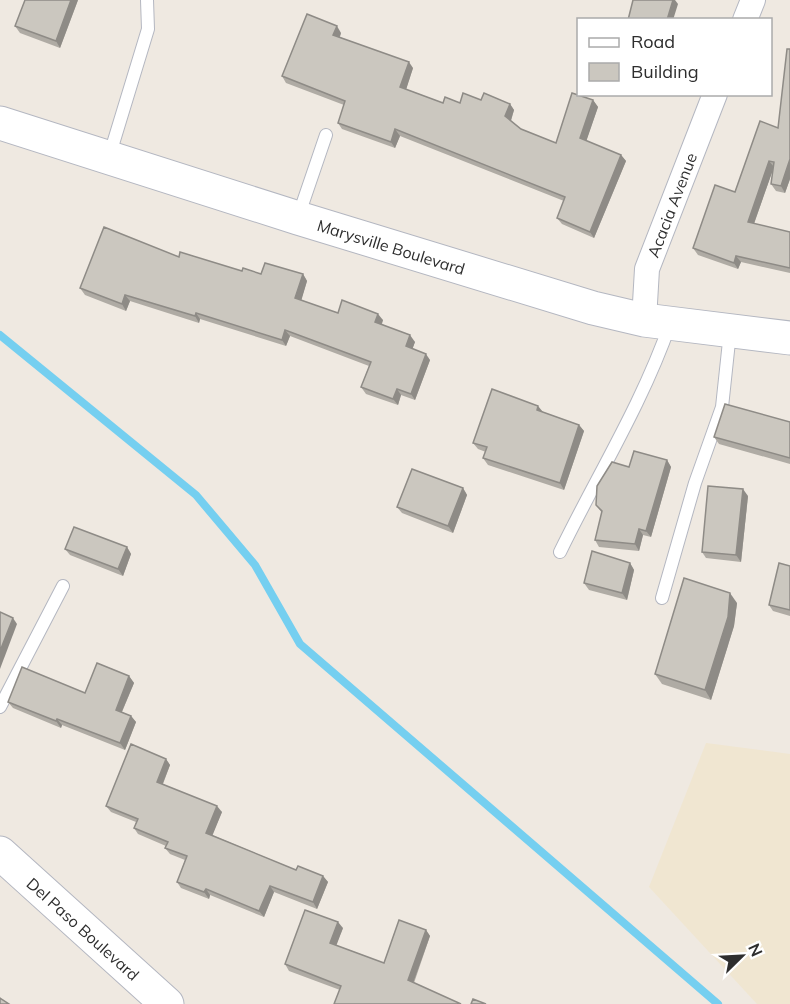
<svg xmlns="http://www.w3.org/2000/svg" width="790" height="1004" font-family="Mulish,sans-serif">
<style>
.education{fill:#f0e6d1}
.lines{fill:none;stroke-linecap:round;stroke-linejoin:round}
.stream{stroke:#75cff0;stroke-width:8}
.service-casing{stroke:#b4b7c1;stroke-width:14}
.minor-casing{stroke:#b4b7c1;stroke-width:26}
.secondary-casing{stroke:#b4b7c1;stroke-width:35}
.service{stroke:#fff;stroke-width:12}
.minor{stroke:#fff;stroke-width:24}
.secondary{stroke:#fff;stroke-width:33}
.wall{fill:#afaba4}
.shaded-wall{fill:#8e8b86}
.building{fill:#cbc7bf;stroke:#8e8b86;stroke-width:1.5}
.labels{text-anchor:middle;stroke-width:4.5;stroke-linejoin:round;paint-order:stroke}
.street-label{font-size:16px;fill:#2e2e2e;stroke:#fff}
</style>
<rect width="100%" height="100%" fill="#efe9e1"/>
<path class="education" d="M706,743L790,754V1004H757L649,887Z"/>
<g class="lines">
<path class="stream" d="M0,335L196,495L255,565L300,644L718,1004"/>
<defs>
<g id="service">
<path d="M109,157L148,29L147,0"/>
<path d="M298,217L326,135"/>
<path d="M560,552C597,476 642,404 670,324"/>
<path d="M662,598L695,483L722,407L730,332"/>
<path d="M0,707L63,586"/>
</g>
<g id="minor">
<path d="M745,20L753,0"/>
<path d="M644,320L647,269L715,94"/>
</g>
<g id="secondary">
<path d="M0,123L298,218L593,308L644,320L790,338"/>
<path d="M0,853L167,1004"/>
</g>
</defs>
<use href="#service" class="service-casing"/>
<use href="#minor" class="minor-casing"/>
<use href="#secondary" class="secondary-casing"/>
<use href="#service" class="service"/>
<use href="#minor" class="minor"/>
<use href="#secondary" class="secondary"/>
</g>
<g class="wall">
<path d="M78,0L60,48L20,33L15,26Z"/>
<path d="M341,33L340,37L413,68L406,89L443,103H460L481,100L510,104L514,110L511,121L521,129L556,143L593,100L598,107L586,141L621,155L626,161L594,238L562,224L557,218L564,201L400,136L395,148L342,129L338,123L344,105L286,83L282,76Z"/>
<path d="M790,49V179L785,193L776,191L771,184L773,169L754,224L790,232V273L741,262L738,269L698,255L693,248L735,192L778,128Z"/>
<path d="M179,257L242,271L261,274H303L307,281L301,300L338,313L383,320L382,324L415,342L412,349L430,360L415,400L401,395L398,405L366,394L361,387L369,366L290,336L286,346L200,319L199,323L130,301L126,311L85,295L80,288Z"/>
<path d="M543,412L579,425L584,431L564,490L488,465L483,458L486,452L478,449L473,443Z"/>
<path d="M790,422V464L719,444L714,437Z"/>
<path d="M667,460L671,467L651,537L643,535L639,551L599,547L595,540L602,513L596,505L629,467Z"/>
<path d="M463,488L467,495L453,533L402,513L397,507Z"/>
<path d="M748,496L741,562L706,558L702,552Z"/>
<path d="M127,547L131,554L123,576L70,555L65,549Z"/>
<path d="M630,563L634,570L627,600L589,590L584,583Z"/>
<path d="M790,566V616L773,611L769,605Z"/>
<path d="M737,603L734,626L711,700L662,684L655,674Z"/>
<path d="M129,676L134,683L122,712L131,716L136,722L125,750L62,725L61,728L13,708L8,702L85,693Z"/>
<path d="M166,759L170,765L163,784L222,812L212,835L296,870L323,876L328,882L317,909L274,892L264,917L210,895L209,899L181,888L177,882L185,860L170,854L165,848L166,846L138,834L134,828L136,822L111,812L106,806Z"/>
<path d="M343,928L336,945L384,963L426,930L430,936L414,983L340,990L289,971L285,964Z"/>
</g>
<g class="shaded-wall">
<path d="M71,0H78L60,48L56,41Z"/>
<path d="M673,0H675L678,4L673,20H667Z"/>
<path d="M337,26L341,33L338,41L333,35Z"/>
<path d="M409,62L413,68L405,93L400,87Z"/>
<path d="M593,100L598,107L585,145L580,138Z"/>
<path d="M510,104L514,110L510,123L505,116Z"/>
<path d="M395,129L400,136L395,148L391,142Z"/>
<path d="M621,155L626,161L594,238L590,232Z"/>
<path d="M790,159V179L785,193L781,186Z"/>
<path d="M769,161L774,167L752,229L748,222Z"/>
<path d="M736,256L741,262L738,269L734,263Z"/>
<path d="M303,274L307,281L300,305L295,298Z"/>
<path d="M125,295L130,301L126,311L122,304Z"/>
<path d="M196,313L200,319L199,323L195,316Z"/>
<path d="M378,314L383,320L380,328L375,322Z"/>
<path d="M285,330L290,336L286,346L282,340Z"/>
<path d="M410,335L415,342L411,353L406,346Z"/>
<path d="M426,354L430,360L415,400L411,394Z"/>
<path d="M397,389L401,395L398,405L393,399Z"/>
<path d="M538,406L543,412L537,410Z"/>
<path d="M579,425L584,431L564,490L560,483Z"/>
<path d="M667,460L671,467L651,537L646,531Z"/>
<path d="M463,488L467,495L453,533L448,526Z"/>
<path d="M743,489L748,496L741,562L736,555Z"/>
<path d="M639,529L643,535L639,551L635,544Z"/>
<path d="M127,547L131,554L123,576L118,569Z"/>
<path d="M630,563L634,570L627,600L622,593Z"/>
<path d="M730,593L737,603L734,626L711,700L705,690Z"/>
<path d="M13,618L17,624L0,669V651Z"/>
<path d="M129,676L134,683L120,716L116,710Z"/>
<path d="M131,716L136,722L125,750L120,743Z"/>
<path d="M57,719L62,725L61,728L56,721Z"/>
<path d="M166,759L170,765L161,788L157,782Z"/>
<path d="M217,806L222,812L211,839L206,833Z"/>
<path d="M323,876L328,882L317,909L313,902Z"/>
<path d="M270,886L274,892L264,917L259,911Z"/>
<path d="M206,889L210,895L209,899L204,892Z"/>
<path d="M338,922L343,928L335,949L330,943Z"/>
<path d="M426,930L430,936L412,986L408,980Z"/>
</g>
<g class="building">
<path d="M25,0H71L56,41L15,26Z"/>
<path d="M633,0H673L667,20H628Z"/>
<path d="M307,14L337,26L333,35L409,62L400,87L443,103L445,97L460,103L463,93L481,100L484,93L510,104L505,116L521,129L556,143L572,93L593,100L580,138L621,155L590,232L557,218L565,197L395,129L391,142L338,123L345,101L282,76Z"/>
<path d="M787,49H790V159L781,186L771,184L774,162L769,161L748,222L790,232V268L736,256L734,263L693,248L715,185L735,192L760,121L778,128Z"/>
<path d="M104,227L179,257L180,252L242,271L243,268L261,274L265,263L303,274L295,298L338,313L342,300L378,314L375,322L410,335L406,346L426,354L411,394L397,389L393,399L361,387L371,362L285,330L282,340L196,313L195,316L125,295L122,304L80,288Z"/>
<path d="M492,389L538,406L537,410L579,425L560,483L483,458L487,447L473,443Z"/>
<path d="M725,404L790,422V458L714,437Z"/>
<path d="M634,451L667,460L646,531L639,529L635,544L595,540L602,511L596,505L597,486L612,462L629,467Z"/>
<path d="M412,469L463,488L448,526L397,507Z"/>
<path d="M708,486L743,489L736,555L702,552Z"/>
<path d="M74,527L127,547L118,569L65,549Z"/>
<path d="M592,551L630,563L622,593L584,583Z"/>
<path d="M779,563L790,566V610L769,605Z"/>
<path d="M684,578L730,593L728,617L705,690L655,674Z"/>
<path d="M0,612L13,618L0,651Z"/>
<path d="M97,663L129,676L116,710L131,716L120,743L57,719L56,721L8,702L22,667L85,693Z"/>
<path d="M131,744L166,759L157,782L217,806L206,833L296,870L298,866L323,876L313,902L270,886L259,911L206,889L204,892L177,882L187,856L165,848L168,842L134,828L138,819L106,806Z"/>
<path d="M305,910L338,922L330,943L384,963L399,920L426,930L408,980L461,1004H334L341,986L285,964Z"/>
<path d="M0,998L9,1004H0Z"/>
<path d="M473,999L486,1004H471Z"/>
</g>
<g class="labels">
<g class="street-label">
<text transform="translate(672 205) rotate(-69)" y="6">Acacia Avenue</text>
<text transform="translate(391 247) rotate(17)" y="6">Marysville Boulevard</text>
<text transform="translate(83 929) rotate(42)" y="6">Del Paso Boulevard</text>
</g>
</g>
<rect x="577" y="18" width="195" height="78" fill="#ffffff" stroke="#ababab" stroke-width="1.5"/>
<rect x="589" y="38" width="30" height="9" fill="#ffffff" stroke="#ababab" stroke-width="1.5"/>
<text x="631" y="48" font-size="18" fill="#2e2e2e">Road</text>
<rect x="589" y="63" width="30" height="18" fill="#cbc7bf" stroke="#ababab" stroke-width="1.5"/>
<text x="631" y="78" font-size="18" fill="#2e2e2e">Building</text>
<g transform="translate(742 956) rotate(66)" stroke="#ffffff" stroke-width="4.5" paint-order="stroke">
<path d="M0-4.5L10 22L0 15L-10 22Z" fill="#2e2e2e"/>
<text y="-9" font-size="16" font-weight="bold" text-anchor="middle" fill="#2e2e2e">N</text>
</g>
</svg>
